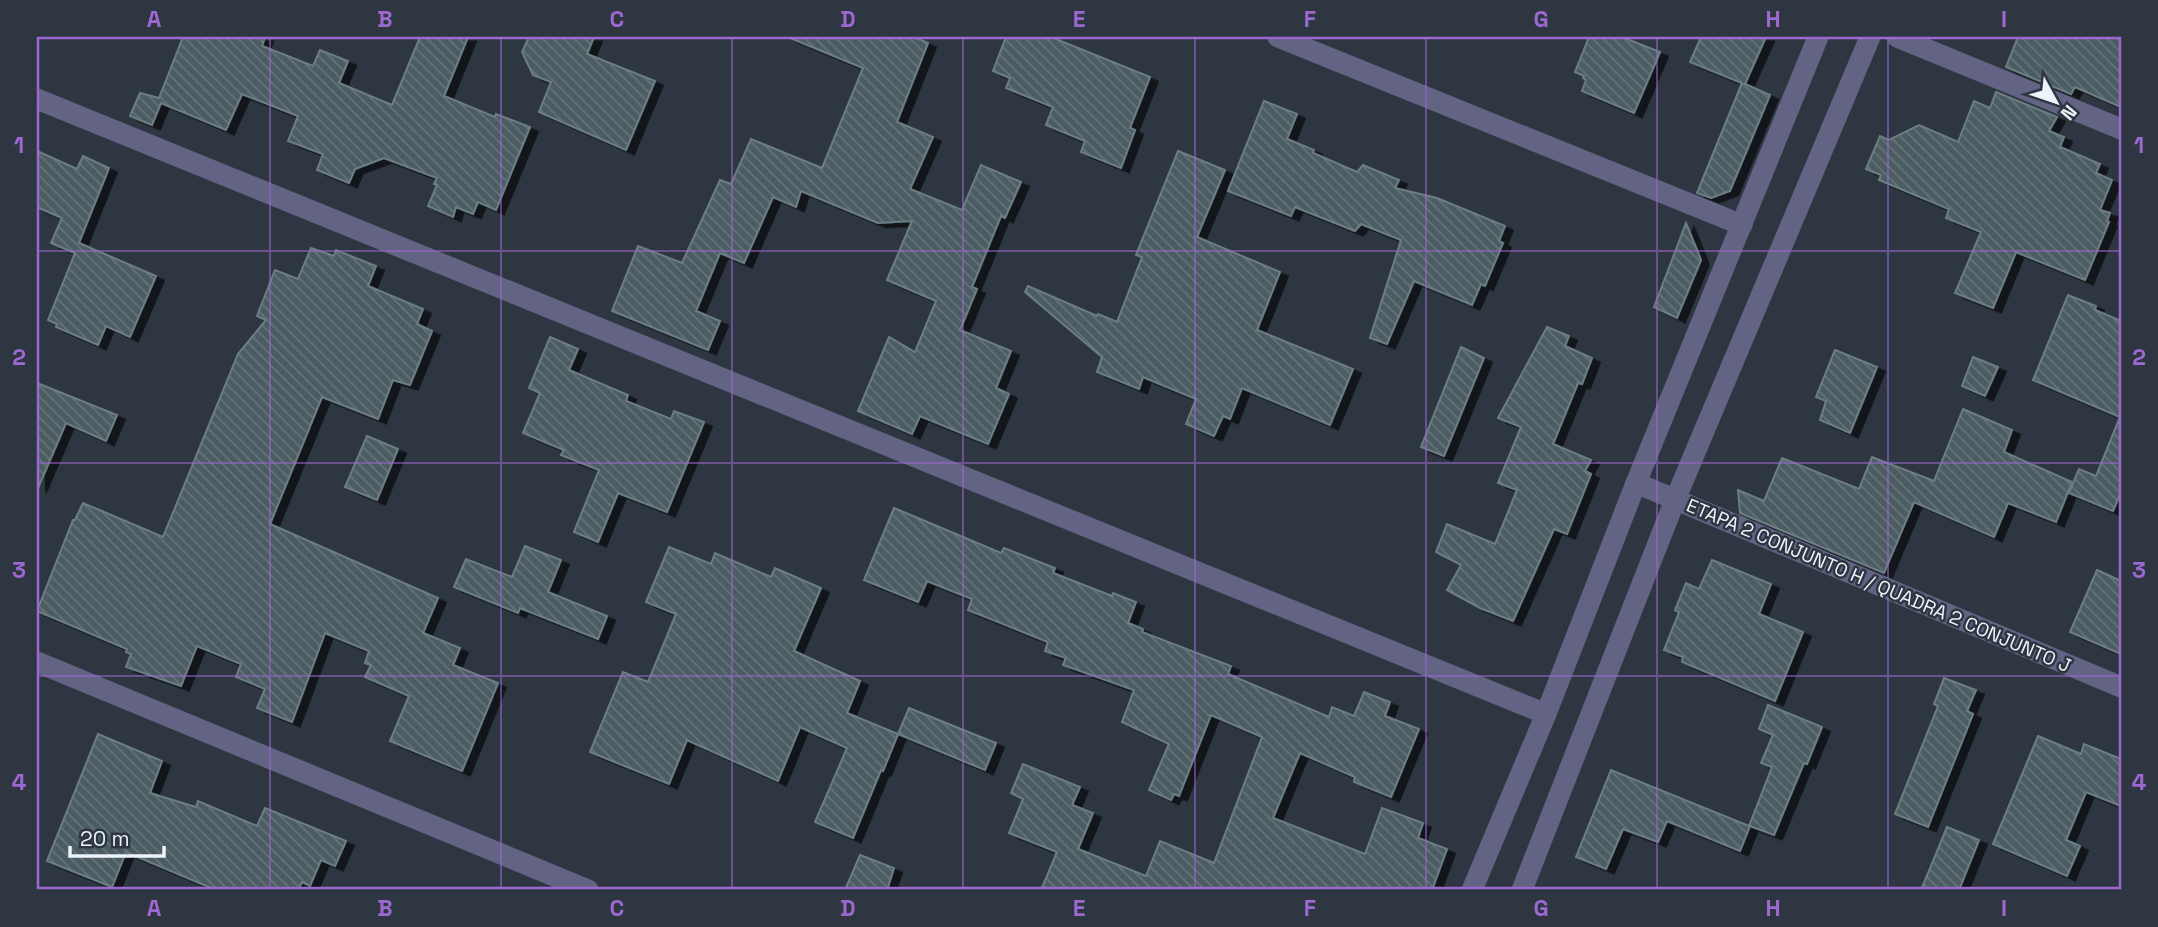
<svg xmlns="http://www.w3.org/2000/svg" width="2158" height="927" font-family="'Space Grotesk',sans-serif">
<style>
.building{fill:url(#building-back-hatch);stroke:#6c7e84;stroke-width:2;filter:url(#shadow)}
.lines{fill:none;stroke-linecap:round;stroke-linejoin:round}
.street{stroke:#636384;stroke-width:21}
.grid{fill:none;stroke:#9d68d1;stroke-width:2;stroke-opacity:0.55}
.labels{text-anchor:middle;stroke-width:5;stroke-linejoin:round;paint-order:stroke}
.street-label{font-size:19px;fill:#edf3fa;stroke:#2d3641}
.neatline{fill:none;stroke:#9d68d1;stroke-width:2.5}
.grid-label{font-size:23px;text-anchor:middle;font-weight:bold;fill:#9d68d1}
</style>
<defs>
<pattern id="building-back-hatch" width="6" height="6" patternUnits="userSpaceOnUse" patternTransform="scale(1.75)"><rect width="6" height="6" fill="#4b5c62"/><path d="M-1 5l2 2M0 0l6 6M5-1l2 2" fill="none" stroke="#657479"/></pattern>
<filter id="shadow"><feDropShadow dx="8" dy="4.5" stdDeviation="0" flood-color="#0009"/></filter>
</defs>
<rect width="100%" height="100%" fill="#2d3641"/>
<g class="building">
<path d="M183,37H265L262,46L313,66L320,50L348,61L339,83L392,105L420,37H468L444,96L495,117L496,114L530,127L496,210L478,202L473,214L456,207L453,217L428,206L437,185L434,184L437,178L384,158L355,169L349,183L317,170L323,154L288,141L298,116L242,94L226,130L161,103L152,125L130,116L140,93L159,98Z"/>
<path d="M529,37H594L587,54L655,81L626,150L539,112L551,82L533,75L522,52Z"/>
<path d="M788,37H914L928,43L897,122L933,137L910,189L962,210L981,165L1021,182L1005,218L1001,216L972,287L977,289L960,330L1011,351L996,388L1009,394L988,444L920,416L912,434L858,411L889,337L915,352L936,301L887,280L912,221L878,223L801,191L796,207L773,197L744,263L720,253L696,311L720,321L708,350L612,311L638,246L682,263L720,180L731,184L751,139L822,168L863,68Z"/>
<path d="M1006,37H1051L1150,77L1130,128L1135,130L1121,168L1081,152L1085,141L1046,125L1053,107L1006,88L1010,78L993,71Z"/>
<path d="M1589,37H1622L1660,52L1634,113L1582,91L1586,80L1583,78L1584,76L1575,72Z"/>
<path d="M1701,37H1766L1745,84L1770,95L1730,191L1711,198L1697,193L1742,83L1690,62Z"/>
<path d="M2018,37H2121V107L2075,87L2071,94L2006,67Z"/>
<path d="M1996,92L2057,117L2049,131L2064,137L2060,147L2100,164L2096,173L2112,180L2100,210L2110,213L2107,221L2109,222L2085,280L2016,252L1993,308L1955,293L1981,232L1946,218L1949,209L1879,180L1881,175L1866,169L1880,136L1889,140L1919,125L1958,142L1974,101L1990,108Z"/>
<path d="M1264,101L1297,114L1287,139L1314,150L1313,153L1357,172L1363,165L1399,180L1395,188L1437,198L1505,226L1499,241L1503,243L1485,286L1481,284L1472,305L1414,281L1387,344L1370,338L1401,240L1361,224L1355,231L1295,207L1291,216L1228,191Z"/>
<path d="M37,151L77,169L83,156L109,168L79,243L156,276L130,337L106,326L98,345L56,327L57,324L48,320L75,253L51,243L62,218L37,207Z"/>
<path d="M1178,151L1225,170L1197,237L1280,272L1257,330L1353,369L1330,425L1242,388L1230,419L1223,416L1214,436L1186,424L1196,399L1143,377L1139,389L1097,372L1102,357L1025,292L1028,286L1097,316L1098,314L1117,322L1142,257L1136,255Z"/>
<path d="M1686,223L1701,260L1677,318L1654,307Z"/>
<path d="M311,248L334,256L336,250L376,266L368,286L423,309L417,324L432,331L410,385L393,380L378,419L322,397L270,524L438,598L423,633L460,648L453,665L498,683L462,771L390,741L409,696L365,677L371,665L365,663L369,651L325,633L292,722L257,708L265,689L236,677L241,664L197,646L181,686L126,667L131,654L126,652L127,649L37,611L73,520H75L83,503L163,537L238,354L266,320L257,316L275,270L298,279Z"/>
<path d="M2068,295L2096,306L2095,310L2121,321V492L2113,511L2069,493L2079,469L2096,476L2120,417L2033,380Z"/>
<path d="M1547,327L1569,336L1565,346L1592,358L1582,384L1578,383L1553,444L1591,460L1585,471L1591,474L1567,534L1554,529L1513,621L1480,608L1447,590L1461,565L1436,552L1447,524L1495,544L1517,490L1498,483L1521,427L1498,418Z"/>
<path d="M550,337L578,349L569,370L628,395L626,401L671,419L674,411L704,422L667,512L618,493L598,542L574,532L599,470L561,455L564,450L523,433L540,393L529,388Z"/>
<path d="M1461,347L1484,358L1444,456L1421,447Z"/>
<path d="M1835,350L1877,367L1850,433L1820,420L1826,401L1816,397Z"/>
<path d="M1973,357L1998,367L1985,396L1962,386Z"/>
<path d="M37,383L117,415L106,441L66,423L38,488Z"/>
<path d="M1963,409L2012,430L2004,452L2072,482L2056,522L2008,503L1994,537L1914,502L1884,573L1740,513L1738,490L1764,501L1782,458L1859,489L1872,457L1934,481Z"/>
<path d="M367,436L398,449L377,500L345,487Z"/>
<path d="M894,508L1001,553L1004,548L1055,568L1053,573L1112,596L1113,593L1136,602L1128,623L1143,629L1142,632L1231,666L1228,674L1329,717L1332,707L1354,716L1364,692L1390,702L1385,716L1419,729L1391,797L1354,782L1355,777L1300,753L1273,818L1365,854L1382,808L1423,823L1418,838L1447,849L1432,890H1041L1057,852L1009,833L1023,799L1011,793L1023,764L1080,787L1072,805L1093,813L1078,849L1146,876L1160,841L1214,863L1262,737L1211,715L1179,796L1174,794L1171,800L1149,790L1169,744L1122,722L1134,690L1063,665L1066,658L1045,651L1048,642L968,610L972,599L927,581L918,602L864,580Z"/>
<path d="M525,546L561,560L548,592L607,616L598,639L520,608L518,613L454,587L466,559L512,577Z"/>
<path d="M669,547L711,564L715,553L771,577L775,568L821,588L794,651L860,681L847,713L898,734L883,771L881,770L853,838L815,822L847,748L800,727L778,781L687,740L669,784L590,752L623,672L648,682L676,614L646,602Z"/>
<path d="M1712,560L1771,584L1759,614L1803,632L1775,701L1682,662L1683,657L1664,650L1679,612L1675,610L1686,583L1699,589Z"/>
<path d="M2097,570L2121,581V654L2070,632Z"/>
<path d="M1944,678L1976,690L1967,711L1973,714L1928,827L1895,814L1938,706L1934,704Z"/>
<path d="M1768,705L1822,727L1807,764L1804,763L1774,835L1750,826L1740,851L1667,821L1658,842L1623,829L1606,869L1576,857L1611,770L1749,826L1772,767L1761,763L1773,735L1759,729Z"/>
<path d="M909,708L996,743L985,770L898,734Z"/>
<path d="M98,734L162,761L150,793L196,807L198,801L257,826L265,808L346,841L335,866L321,860L310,886L302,882L298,890H216L126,852L112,887L47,861Z"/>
<path d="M2038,736L2081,754L2084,744L2121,759V806L2086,792L2066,840L2080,846L2067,876L1993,844Z"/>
<path d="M1947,827L1979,840L1959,890H1921Z"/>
<path d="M860,855L894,868L887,890H845Z"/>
</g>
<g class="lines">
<g class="street">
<path d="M1278,37L1742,225"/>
<path d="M1897,37L2121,129"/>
<path d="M37,99L1546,714"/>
<path d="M1636,483L2121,687"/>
<path d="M37,662L588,890"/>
<path d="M1472,890L1546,714L1636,483L1818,37"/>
<path d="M1522,890L1675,500L1870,37"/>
</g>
</g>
<path class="grid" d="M270,37V890M501,37V890M732,37V890M963,37V890M1195,37V890M1426,37V890M1657,37V890M1888,37V890M37,251H2121M37,463H2121M37,676H2121"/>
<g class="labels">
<g class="street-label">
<text transform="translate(1879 585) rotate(23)" y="7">ETAPA 2 CONJUNTO H / QUADRA 2 CONJUNTO J</text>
</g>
</g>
<rect width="2158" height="927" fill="none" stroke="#2d3641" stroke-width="77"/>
<g transform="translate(2056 102) rotate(130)" stroke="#2d3641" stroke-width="5" paint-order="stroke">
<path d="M0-5L12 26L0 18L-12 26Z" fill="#edf3fa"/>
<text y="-10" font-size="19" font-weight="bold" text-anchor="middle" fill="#edf3fa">N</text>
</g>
<path d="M70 846v10h94v-10" fill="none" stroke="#edf3fa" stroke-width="3.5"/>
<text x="80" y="846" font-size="21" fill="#edf3fa" stroke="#2d3641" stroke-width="5" paint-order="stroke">20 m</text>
<rect x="38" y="38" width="2082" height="850" class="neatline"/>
<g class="grid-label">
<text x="154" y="27">A</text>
<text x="385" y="27">B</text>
<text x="617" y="27">C</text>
<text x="848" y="27">D</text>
<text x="1079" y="27">E</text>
<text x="1310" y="27">F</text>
<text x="1541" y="27">G</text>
<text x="1773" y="27">H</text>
<text x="2004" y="27">I</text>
<text x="19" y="153">1</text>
<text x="2139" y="153">1</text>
<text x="19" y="365">2</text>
<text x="2139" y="365">2</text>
<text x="19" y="578">3</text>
<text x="2139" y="578">3</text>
<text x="19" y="790">4</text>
<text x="2139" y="790">4</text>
<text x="154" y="916">A</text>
<text x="385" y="916">B</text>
<text x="617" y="916">C</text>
<text x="848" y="916">D</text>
<text x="1079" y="916">E</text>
<text x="1310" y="916">F</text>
<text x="1541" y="916">G</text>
<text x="1773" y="916">H</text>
<text x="2004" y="916">I</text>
</g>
</svg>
